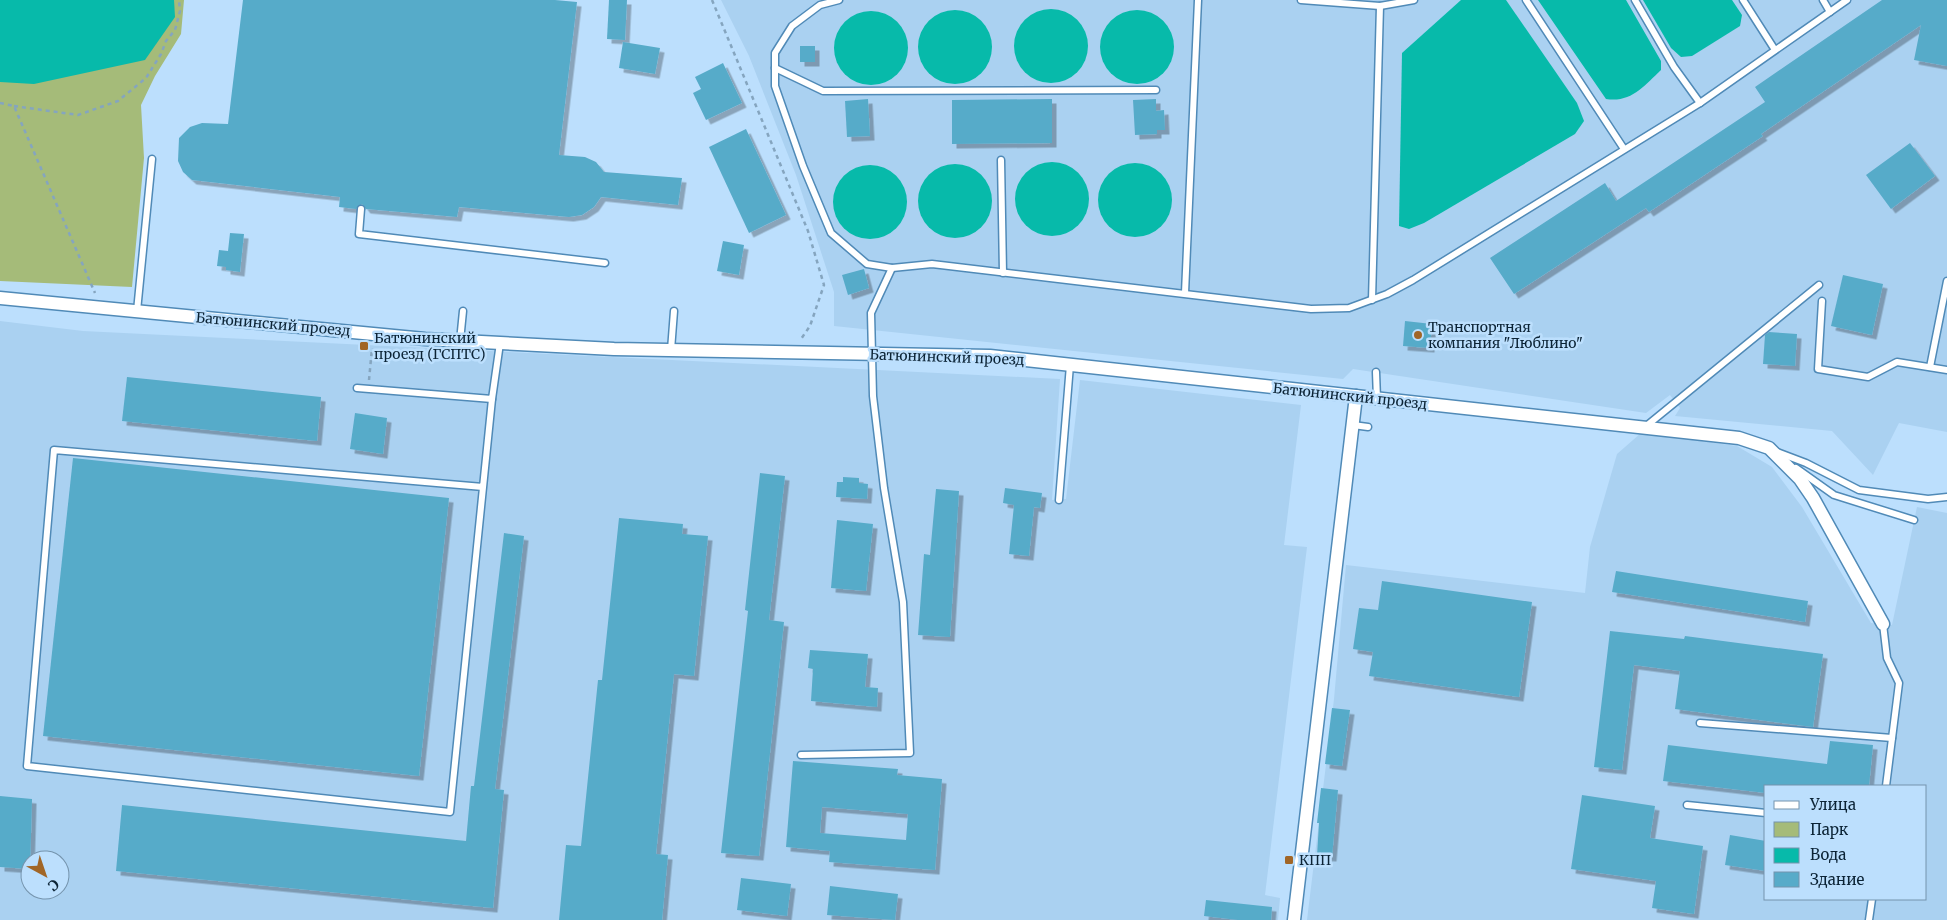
<svg xmlns="http://www.w3.org/2000/svg" width="1947" height="920" font-family="Merriweather,serif">
<style>
.built{fill:#aad1f1;fill-rule:evenodd}
.green{fill:#a5bb79}
.water{fill:#07baaa}
.building{fill:#57abc9;fill-rule:evenodd;filter:url(#shadow)}
.lines{fill:none;stroke-linecap:round;stroke-linejoin:round}
.service-casing{stroke:#508ab7;stroke-width:9}
.minor-casing{stroke:#508ab7;stroke-width:15}
.path{stroke:#85a5bf;stroke-width:2.5;stroke-dasharray:4 4;stroke-linecap:butt}
.service{stroke:#fff;stroke-width:6}
.minor{stroke:#fff;stroke-width:12}
.poi-dot{fill:#a16627;stroke:#bcdffd;stroke-width:2}
.labels{text-anchor:middle;stroke-width:5;stroke-linejoin:round;paint-order:stroke}
.street-label{font-size:14px;fill:#0b2335;stroke:#bcdffd}
.poi-label{font-size:14px;fill:#0b2335;stroke:#bcdffd;text-anchor:start}
</style>
<defs>
<filter id="shadow"><feDropShadow dx="4.5" dy="4.5" stdDeviation="0" flood-color="#0004"/></filter>
</defs>
<rect width="100%" height="100%" fill="#bcdffd"/>
<g class="built">
<path d="M721,0H1947V432L1899,423L1873,475L1832,431L1675,416L1680,408L1670,395L1646,413L1353,369L1343,379L834,326V292L796,175L749,56Z"/>
<path d="M0,321L83,331L1060,379L1052,500L1066,499L1080,380L1301,405L1284,545L1307,547L1265,895L1280,898L1278,920H0ZM30,860H60V890H30Z"/>
<path d="M1641,433L1737,446L1772,467L1802,507L1871,623L1892,625L1917,507L1947,513V920H1307L1334,699L1346,565L1585,593L1590,547L1617,454ZM1766,786H1926V899H1766Z"/>
</g>
<path class="green" d="M0,0H184L181,34L155,76L141,105L144,158L132,287L0,281Z"/>
<g class="water">
<path d="M0,0H174L175,17L145,60L34,84L0,82Z"/>
<path d="M1461,0H1506L1577,103L1584,121L1575,134L1424,223L1409,229L1399,226L1402,53Z"/>
<path d="M1538,0H1626L1661,61V70C1644,86 1631,103 1606,99Z"/>
<path d="M1643,0H1732L1742,15L1740,26L1692,56L1681,57L1671,48Z"/>
<circle cx="1051" cy="46" r="37"/>
<circle cx="1137" cy="47" r="37"/>
<circle cx="955" cy="47" r="37"/>
<circle cx="871" cy="48" r="37"/>
<circle cx="1052" cy="199" r="37"/>
<circle cx="1135" cy="200" r="37"/>
<circle cx="955" cy="201" r="37"/>
<circle cx="870" cy="202" r="37"/>
</g>
<g class="building">
<path d="M243,0H555L577,2L559,155L585,157L596,162L604,172L682,178L678,205L601,197L594,207L582,215L569,217L459,207L457,217L366,209L362,204L356,209L339,207L340,197L192,180L183,172L178,161L179,138L190,127L202,123L228,124Z"/>
<path d="M609,0H627L625,40L607,39Z"/>
<path d="M1882,0H1947V66L1914,60L1921,25L1761,134L1763,136L1649,212L1646,208L1514,294L1490,258L1605,183L1616,201L1765,102L1755,87Z"/>
<path d="M623,42L660,48L655,74L619,68Z"/>
<rect x="800" y="46" width="15" height="16"/>
<path d="M723,63L742,103L706,120L693,93L701,89L695,77Z"/>
<path d="M868,99L870,136L847,137L845,101Z"/>
<path d="M1052,99V143L952,144V100Z"/>
<path d="M1156,99V111L1164,110L1165,130H1157V134L1135,135L1133,100Z"/>
<path d="M746,129L786,215L749,233L709,147Z"/>
<path d="M1910,143L1935,176L1891,209L1866,175Z"/>
<path d="M230,233L244,234L240,272L226,270V267L217,266L219,250L228,251Z"/>
<path d="M723,241L744,245L739,275L717,271Z"/>
<path d="M864,269L869,288L848,295L842,275Z"/>
<path d="M1843,275L1883,284L1872,335L1831,326Z"/>
<path d="M1405,321L1432,324L1430,348L1403,346Z"/>
<path d="M1769,332L1797,334L1795,366L1763,364L1765,335Z"/>
<path d="M127,377L321,397L317,441L122,421Z"/>
<path d="M355,413L387,418L383,454L350,449Z"/>
<path d="M73,458L449,498L419,776L43,736Z"/>
<path d="M760,473L785,476L769,620L784,622L759,856L721,853L748,611L745,610Z"/>
<path d="M843,477L859,478V483L868,484L867,499L836,497L837,482H843Z"/>
<path d="M1005,488L1042,493L1040,508L1034,507L1029,556L1009,554L1014,505L1003,503Z"/>
<path d="M936,489L959,491L950,637L918,635L924,554L930,555Z"/>
<path d="M619,518L683,524L682,534L708,536L694,676L674,674L656,854L668,855L662,920H559L566,845L581,846L598,680H602Z"/>
<path d="M837,520L873,524L866,591L831,588Z"/>
<path d="M504,533L524,536L495,789L504,790L493,908L116,871L122,805L466,841L471,786H474Z"/>
<path d="M1616,571L1808,601L1805,622L1612,592Z"/>
<path d="M1382,581L1532,602L1519,697L1369,676L1373,652L1353,649L1359,608L1378,610Z"/>
<path d="M1610,631L1684,639L1685,636L1823,654L1813,727L1675,709L1680,671L1634,665L1622,770L1594,767Z"/>
<path d="M810,650L868,654L865,687L878,688L877,707L811,701L813,669L808,668Z"/>
<path d="M1332,708L1350,710L1342,766L1325,764Z"/>
<path d="M1830,741L1873,745L1869,786H1766V793L1663,781L1668,745L1827,764Z"/>
<path d="M793,761L898,769L897,775L942,779L935,870L829,862L830,851L786,847ZM822,807L908,814L906,840L820,833Z"/>
<path d="M1321,788L1338,790L1332,857L1317,856L1319,823H1317Z"/>
<path d="M1582,795L1655,806L1650,838L1703,846L1694,914L1652,908L1656,881L1571,869Z"/>
<path d="M0,796L32,799L30,869L0,867Z"/>
<path d="M1730,835L1766,841V871L1725,865Z"/>
<path d="M741,878L791,884L787,916L737,910Z"/>
<path d="M830,886L898,894L895,920L827,915Z"/>
<path d="M1206,900L1272,907L1271,920H1238L1204,916Z"/>
</g>
<g class="lines">
<defs>
<g id="service">
<path d="M839,0L820,5L792,26L775,53V86L803,166L831,233L867,264L892,268L932,264L1311,309L1349,308L1387,294L1413,280L1700,103L1847,0"/>
<path d="M1301,0L1380,6L1414,0"/>
<path d="M1526,0L1624,149"/>
<path d="M1635,0L1674,67L1700,103"/>
<path d="M1743,0L1775,50"/>
<path d="M1823,0L1830,12"/>
<path d="M775,68L823,91L1156,90"/>
<path d="M1001,160L1003,273"/>
<path d="M361,209L359,234L605,263"/>
<path d="M1185,293L1198,0"/>
<path d="M1372,300L1380,6"/>
<path d="M1822,301L1818,369L1868,377L1897,362L1947,370"/>
<path d="M137,311L152,159"/>
<path d="M460,341L463,311"/>
<path d="M671,350L674,311"/>
<path d="M1930,367L1947,281"/>
<path d="M1376,372L1377,399"/>
<path d="M357,388L492,399L500,343"/>
<path d="M1353,425L1368,427"/>
<path d="M1645,427L1819,285"/>
<path d="M1777,452L1806,463L1859,490L1928,499L1947,497"/>
<path d="M1796,468L1834,495L1914,520"/>
<path d="M483,487L54,450L27,766L450,812C464,674 478,537 492,399"/>
<path d="M1059,500L1070,365"/>
<path d="M1883,624L1887,658L1899,683L1886,786"/>
<path d="M1700,723L1892,738"/>
<path d="M801,755L910,753L903,602L884,488L873,396L871,313L892,268"/>
<path d="M1687,805L1766,813"/>
<path d="M1869,920L1872,899"/>
</g>
<g id="minor">
<path d="M0,298L425,339L614,349L990,356L1739,438L1769,448L1800,479L1813,498L1883,624"/>
<path d="M1294,920L1356,396"/>
</g>
</defs>
<use href="#service" class="service-casing"/>
<use href="#minor" class="minor-casing"/>
<g class="path">
<path d="M712,0L808,231L824,285L810,326L801,339"/>
<path d="M0,103L14,106L95,293"/>
<path d="M14,106L78,115L118,101L146,78L161,54L166,41L175,30L180,11L179,0"/>
<path d="M369,380L372,348"/>
</g>
<use href="#service" class="service"/>
<use href="#minor" class="minor"/>
</g>
<g class="poi-dot">
<circle cx="1418" cy="335" r="5"/>
<rect x="359" y="341" width="10" height="10" rx="2.5"/>
<rect x="1284" y="855" width="10" height="10" rx="2.5"/>
</g>
<g class="labels">
<g class="street-label">
<text transform="translate(273 324) rotate(5)" y="5">Батюнинский проезд</text>
<text transform="translate(947 357) rotate(2)" y="5">Батюнинский проезд</text>
<text transform="translate(1350 396) rotate(6)" y="5">Батюнинский проезд</text>
</g>
<g class="poi-label">
<text x="1428" y="332">Транспортная<tspan x="1428" dy="16">компания "Люблино"</tspan></text>
<text x="374" y="343">Батюнинский<tspan x="374" dy="16">проезд (ГСПТС)</tspan></text>
<text x="1299" y="865">КПП</text>
</g>
</g>
<rect x="1764" y="785" width="162" height="115" fill="#bcdffd" stroke="#7594ad"/>
<rect x="1774" y="801" width="25" height="8" fill="#ffffff" stroke="#7594ad"/>
<text x="1810" y="810" font-size="15" fill="#0b2335">Улица</text>
<rect x="1774" y="822" width="25" height="15" fill="#a5bb79" stroke="#7594ad"/>
<text x="1810" y="835" font-size="15" fill="#0b2335">Парк</text>
<rect x="1774" y="848" width="25" height="15" fill="#07baaa" stroke="#7594ad"/>
<text x="1810" y="860" font-size="15" fill="#0b2335">Вода</text>
<rect x="1774" y="872" width="25" height="15" fill="#57abc9" stroke="#7594ad"/>
<text x="1810" y="885" font-size="15" fill="#0b2335">Здание</text>
<g transform="translate(45 875) rotate(140)"><circle r="24" fill="#bcdffd" stroke="#7594ad"/>
<path d="M0-4L9 19L0 12L-9 19Z" fill="#a16627"/>
<text y="-8" font-size="14" font-weight="bold" text-anchor="middle" fill="#0b2335">С</text>
</g>
</svg>
